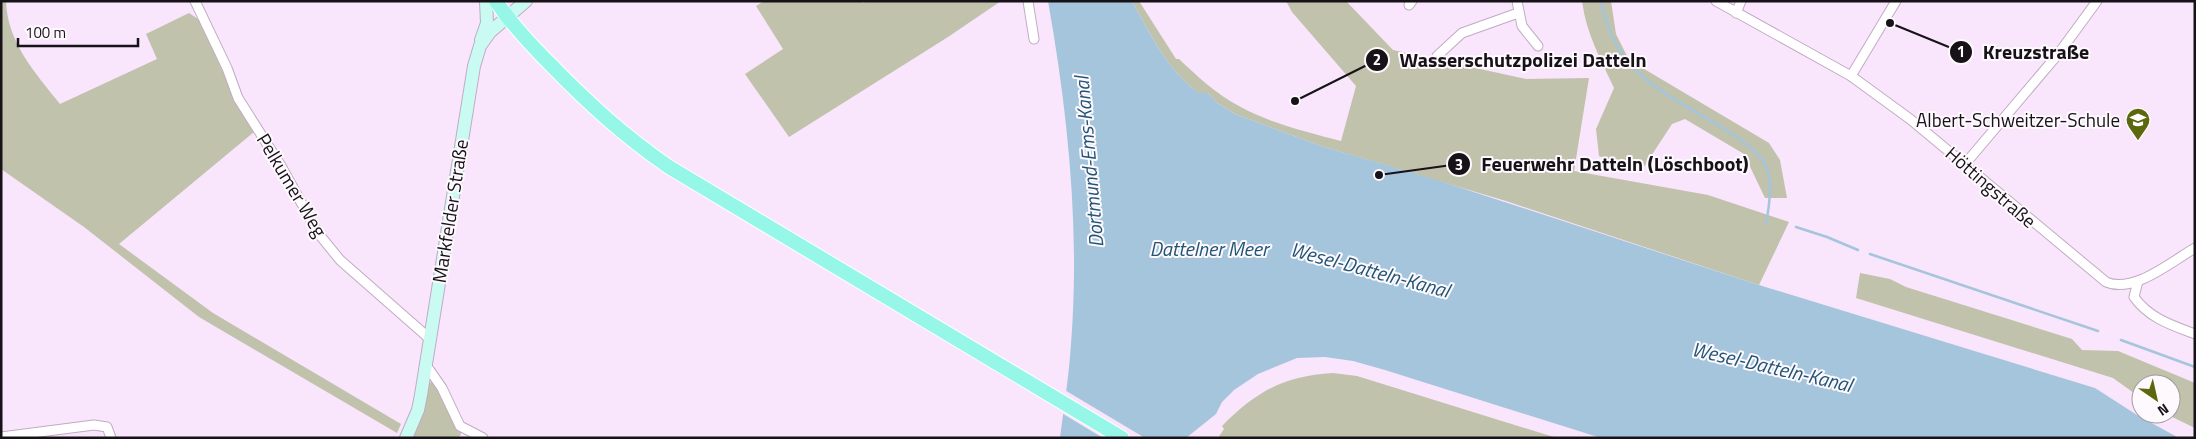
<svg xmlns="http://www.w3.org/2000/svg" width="2196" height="439" font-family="'Titillium Web',sans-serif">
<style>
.green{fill:#c0c2ab}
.water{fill:#a5c5dc}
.pier{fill:#f9e5fc}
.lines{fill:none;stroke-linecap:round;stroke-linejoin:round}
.stream{stroke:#a5c5dc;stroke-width:2.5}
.street-casing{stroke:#c0acc2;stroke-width:11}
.secondary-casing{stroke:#c0acc2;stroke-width:14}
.primary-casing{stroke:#fff;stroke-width:16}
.street{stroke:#fff;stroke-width:9}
.secondary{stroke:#cafbf3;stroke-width:12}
.primary{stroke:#96f7e8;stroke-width:14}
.labels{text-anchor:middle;stroke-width:4;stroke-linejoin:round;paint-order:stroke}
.poi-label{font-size:19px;fill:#171118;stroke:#fdf9fd;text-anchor:end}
.street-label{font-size:19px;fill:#171118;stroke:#fdf9fd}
.water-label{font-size:20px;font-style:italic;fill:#215576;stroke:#fdf9fd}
.leader{fill:none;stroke:#171118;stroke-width:2}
.callout-dot{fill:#171118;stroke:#fdf9fd;stroke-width:2}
.mark-label{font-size:15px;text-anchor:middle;font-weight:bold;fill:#fff}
.callout-label{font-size:20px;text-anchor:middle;font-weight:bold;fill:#171118;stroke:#fdf9fd;stroke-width:4;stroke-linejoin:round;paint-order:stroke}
</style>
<rect width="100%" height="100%" fill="#f9e5fc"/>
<g class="green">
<path d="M1,1H6C7,42 36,74 60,104L157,59L146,34L189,13L201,21L227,82L254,132L119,244L213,313L401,424L397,433L199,317L84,227L1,169Z"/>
<path d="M764,1H862L863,3L867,1H1001L948,37L789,137L745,74L783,49L756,6Z"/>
<path d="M1132,1H1139L1176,59H1179C1197,76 1216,94 1239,106C1269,123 1307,132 1341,141L1356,86L1292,12L1286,1H1346L1393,50L1526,79L1589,78L1574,171L1708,195L1789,222L1759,285L1506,201L1321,146L1235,114L1217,103L1208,93L1200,94C1168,71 1150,34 1132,1Z"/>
<path d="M1582,1H1611L1616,34L1629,60L1769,143L1780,160L1787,198H1765L1744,154L1685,119L1672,124L1640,173L1599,156L1596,129L1614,88C1601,60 1586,33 1582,1Z"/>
<path d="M1860,273L1890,279L1906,287L2072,339L2082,350L2118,351L2195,383V428L2166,414H2171V384H2141V398L2113,378L1856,298Z"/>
<path d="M1333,373L1357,376L1557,438H1218L1224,429L1222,426C1257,391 1284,376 1333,373Z"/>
<path d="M433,380L463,429L459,438H412L427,386Z"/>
</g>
<path class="water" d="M1048,1H1132C1150,34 1168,71 1199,93H1208L1217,103L1235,114L1321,146L1437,180L1759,285L2095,388L2137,415L2179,438H1601L1385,370L1353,361L1325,357L1297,358L1258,374L1234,390L1222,402L1216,414L1186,438H1060C1064,407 1069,375 1071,344C1080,229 1068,114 1048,1Z"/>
<path class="pier" d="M1063,389L1145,438H1103L1060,412Z"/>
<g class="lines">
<g class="stream">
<path d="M1601,1C1617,84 1676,95 1738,138C1749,146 1764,157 1768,171C1772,188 1769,207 1766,224"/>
<path d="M1796,227L1827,237L1858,250"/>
<path d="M1870,254L2098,331"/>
<path d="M2121,340L2195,367"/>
</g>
<defs>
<g id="street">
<path d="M195,1L227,68L238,98L281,166L318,233L340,260L430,339"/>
<path d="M1028,1L1034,39"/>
<path d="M1517,1L1522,26L1538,46"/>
<path d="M1716,1L1851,76L1910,119L2106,282C2133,294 2171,262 2195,248"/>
<path d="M1409,5L1412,1"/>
<path d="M1736,13L1741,1"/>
<path d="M1437,56L1462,33L1518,13"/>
<path d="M1851,76L1896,1"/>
<path d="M1965,164L2059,53L2097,1"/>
<path d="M2138,281L2134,297C2149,318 2171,325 2195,334"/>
<path d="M426,365L442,388L460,426L483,438"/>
<path d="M1,437L94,425L107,427L111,438"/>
</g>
<g id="secondary">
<path d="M481,40L487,23L486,1"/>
<path d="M406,438L418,410L421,395L474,66L480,46L490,32L526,1"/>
</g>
<path id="primary" d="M496,1C512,25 531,45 551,65C589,104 624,136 669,167L1122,438"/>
</defs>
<use href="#street" class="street-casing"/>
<use href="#secondary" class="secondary-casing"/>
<use href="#primary" class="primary-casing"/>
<use href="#street" class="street"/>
<use href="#secondary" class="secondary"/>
<use href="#primary" class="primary"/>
</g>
<defs>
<symbol id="school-pin" viewBox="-11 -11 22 30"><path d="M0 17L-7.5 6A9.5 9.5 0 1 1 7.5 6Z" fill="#5c680d" stroke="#fdf9fd"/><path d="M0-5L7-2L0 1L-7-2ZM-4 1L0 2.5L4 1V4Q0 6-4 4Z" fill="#fff"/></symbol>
</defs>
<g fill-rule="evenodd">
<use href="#school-pin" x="2124" y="106" width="28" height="38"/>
</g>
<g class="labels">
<g class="poi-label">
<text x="2120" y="127">Albert-Schweitzer-Schule</text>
</g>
<g class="street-label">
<text transform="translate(292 185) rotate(59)" y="7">Pelkumer Weg</text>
<text transform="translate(1991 187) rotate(41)" y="7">Höttingstraße</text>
<text transform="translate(450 211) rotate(-81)" y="7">Markfelder Straße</text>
</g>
<g class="water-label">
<text transform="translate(1089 162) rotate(-95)" y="7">Dortmund-Ems-Kanal</text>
<text x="1209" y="256">Dattelner Meer</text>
<text transform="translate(1370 270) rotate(15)" y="7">Wesel-Datteln-Kanal</text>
<text transform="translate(1772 367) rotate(13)" y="7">Wesel-Datteln-Kanal</text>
</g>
</g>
<path class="leader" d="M1890 23L1961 52M1295 101L1377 60M1379 175L1459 164"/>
<g class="callout-dot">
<circle cx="1890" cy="23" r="5"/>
<circle cx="1295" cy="101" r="5"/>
<circle cx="1379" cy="175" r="5"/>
<circle cx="1961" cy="52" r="12"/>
<circle cx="1377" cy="60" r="12"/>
<circle cx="1459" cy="164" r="12"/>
</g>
<g class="mark-label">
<text x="1961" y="57">1</text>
<text x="1377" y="65">2</text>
<text x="1459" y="170">3</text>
</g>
<g class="callout-label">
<text x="2036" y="59">Kreuzstraße</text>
<text x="1523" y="67">Wasserschutzpolizei Datteln</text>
<text x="1615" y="171">Feuerwehr Datteln (Löschboot)</text>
</g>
<rect width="2196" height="439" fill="none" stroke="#171118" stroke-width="5"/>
<g transform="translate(2156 399) rotate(146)"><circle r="24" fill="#fdf9fd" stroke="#a19ca1"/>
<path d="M0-4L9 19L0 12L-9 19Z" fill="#5c680d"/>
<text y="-8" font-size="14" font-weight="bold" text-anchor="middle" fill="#171118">N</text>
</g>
<path d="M18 38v8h120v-8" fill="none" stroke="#171118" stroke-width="2.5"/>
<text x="25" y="38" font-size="15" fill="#171118" stroke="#fdf9fd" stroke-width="4" paint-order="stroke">100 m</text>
</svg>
